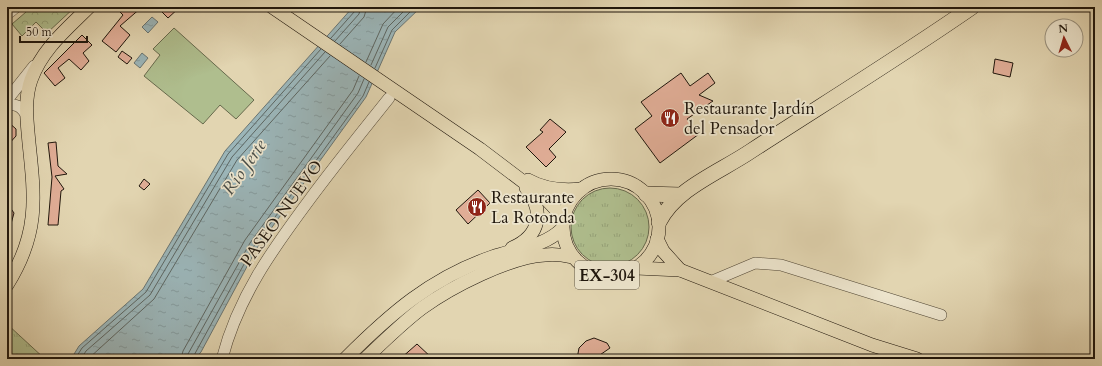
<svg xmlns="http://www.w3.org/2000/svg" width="1102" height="366" font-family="Cardo,serif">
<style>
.grass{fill:url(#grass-tufts);stroke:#676a4d}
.park{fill:url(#park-crowns);stroke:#676a4d}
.garden{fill:#afbe8e;stroke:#676a4d}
.water{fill:url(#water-ripples);stroke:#697573}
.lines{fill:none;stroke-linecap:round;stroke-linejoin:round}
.shore{stroke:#5d6662;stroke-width:1}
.building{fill:#e0ad96;stroke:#1f160c}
.minor-casing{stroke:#504635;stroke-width:12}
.major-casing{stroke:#1f160c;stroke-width:14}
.highway-casing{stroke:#1f160c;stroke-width:16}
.minor{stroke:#ece4cc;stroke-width:11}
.major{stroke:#e2d5b1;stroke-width:13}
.highway{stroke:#e2d5b1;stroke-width:15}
.labels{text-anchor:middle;stroke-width:3.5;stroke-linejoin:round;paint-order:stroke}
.shield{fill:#ece4cc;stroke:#5c5446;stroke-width:1}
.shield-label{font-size:16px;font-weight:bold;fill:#1f160c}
.poi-label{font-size:17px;fill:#1f160c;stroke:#ece4cc;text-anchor:start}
.street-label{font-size:17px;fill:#1f160c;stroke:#ece4cc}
.water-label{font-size:18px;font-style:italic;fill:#4a4e48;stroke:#ece4cc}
</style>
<defs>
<pattern id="grass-tufts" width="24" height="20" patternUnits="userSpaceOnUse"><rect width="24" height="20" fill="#afbe8e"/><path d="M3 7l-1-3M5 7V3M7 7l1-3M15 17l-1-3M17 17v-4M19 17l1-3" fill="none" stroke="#96a379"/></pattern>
<pattern id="park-crowns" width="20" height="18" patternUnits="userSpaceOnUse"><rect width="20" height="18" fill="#afbe8e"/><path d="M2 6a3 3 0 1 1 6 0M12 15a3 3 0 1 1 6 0" fill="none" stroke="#96a379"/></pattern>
<pattern id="water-ripples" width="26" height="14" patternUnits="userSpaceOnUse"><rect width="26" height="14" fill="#9bb5b8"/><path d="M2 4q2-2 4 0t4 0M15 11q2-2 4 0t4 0" fill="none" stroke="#859b9d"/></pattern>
</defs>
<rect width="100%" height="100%" fill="#e2d5b1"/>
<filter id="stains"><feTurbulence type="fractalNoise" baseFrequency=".005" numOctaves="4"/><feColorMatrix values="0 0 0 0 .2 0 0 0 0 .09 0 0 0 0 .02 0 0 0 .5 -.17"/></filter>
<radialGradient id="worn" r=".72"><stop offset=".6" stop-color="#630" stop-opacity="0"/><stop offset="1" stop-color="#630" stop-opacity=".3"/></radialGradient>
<g class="grass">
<circle cx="610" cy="227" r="39"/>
<path d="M7,324L45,359H16L7,350Z"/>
</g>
<path class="park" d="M25,7H75L47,33L36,22L22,36L12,24L26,12L23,9Z"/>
<path class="garden" d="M174,28L254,100L236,119L220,105L203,124L144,76L160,55L153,49Z"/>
<g class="water">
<path d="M353,7H421L395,32L366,97L257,248L201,352L195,359H71L79,346L143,289L225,151Z"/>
<path d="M152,17L158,22L148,33L142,27Z"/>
<path d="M142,53L148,58L140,68L134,63Z"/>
</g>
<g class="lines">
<g class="shore">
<path d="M331,38L355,11L356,7"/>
<path d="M335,41L359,14L361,7"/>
<path d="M340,44L364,17L367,7"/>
<path d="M366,62L383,24L399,7"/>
<path d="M371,65L388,27L408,7"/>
<path d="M375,68L392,30L415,7"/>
<path d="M75,359L82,348L146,292L228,154L321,49"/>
<path d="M81,359L86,351L150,295L232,157L325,52"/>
<path d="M88,359L154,299L237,160L330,56"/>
<path d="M181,359L183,351L245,240L353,90L359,76"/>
<path d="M187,359L188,354L250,243L358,93L364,79"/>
<path d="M192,359L254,246L363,96L369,82"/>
</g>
</g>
<g class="building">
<path d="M115,7H142L120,26L130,35L116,52L102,41L123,15Z"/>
<path d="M157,7H180L168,18Z"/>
<path d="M82,35L92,45L83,53L89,61L81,70L69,59L58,68L65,78L55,86L44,73Z"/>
<path d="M122,51L132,58L127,64L118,57Z"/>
<path d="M995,59L1013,63L1010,77L993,73Z"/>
<path d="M681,73L690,86L708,73L715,83L699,95L713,101L687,119L699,134L660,163L635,129L652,116L641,102Z"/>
<path d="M550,119L566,132L549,149L556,157L546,167L526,147L543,132L540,130Z"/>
<path d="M7,121L16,129V136L7,146Z"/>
<path d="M56,142L58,166L67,174L55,176L64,189L61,191L58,225H48L52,177L48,143Z"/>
<path d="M144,179L150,184L144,190L139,186Z"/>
<path d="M478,190L490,203L468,224L456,210Z"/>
<path d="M7,203L14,213L9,231H7Z"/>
<path d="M594,338L607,343L610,348L594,359H577L579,348L586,341Z"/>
<path d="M417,344L433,359H400Z"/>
</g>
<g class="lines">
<defs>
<g id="minor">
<path d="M7,9L10,12L16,7"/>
<path d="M7,100L34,66"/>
<path d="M7,105C17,104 20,106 26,114"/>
<path d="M710,282L755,263L781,265L941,315"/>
<path d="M222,359C238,297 272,250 310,199C335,165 362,132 389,98"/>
</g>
<g id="major">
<path d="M272,7L480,149L546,199L563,217"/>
<circle cx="611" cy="227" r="48"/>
<path d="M528,180C544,189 562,191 581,189"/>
<path d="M657,239L663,251L680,270"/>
<path d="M512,248C540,236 545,211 526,188"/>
<path d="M636,268L680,270L872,345L917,359"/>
<path d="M7,285C39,234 35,199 29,143C27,121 24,100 31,80C42,49 67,29 89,7"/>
<path d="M345,359C390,314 431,278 492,257C517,248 542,248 562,229"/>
<path d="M365,359C383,342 402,323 422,308C451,287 509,257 545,255C554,254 563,255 572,257"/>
</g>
<g id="highway">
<path d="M646,194L680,195"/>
<path d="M659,222C676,188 720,172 751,151C825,103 900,57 972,7"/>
</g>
</defs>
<use href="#minor" class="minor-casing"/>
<use href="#major" class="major-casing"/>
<use href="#highway" class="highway-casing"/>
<use href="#minor" class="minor"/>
<use href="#major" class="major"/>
<use href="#highway" class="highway"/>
</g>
<defs>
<symbol id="restaurant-disc" viewBox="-11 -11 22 22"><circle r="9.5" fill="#8f2418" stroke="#ece4cc"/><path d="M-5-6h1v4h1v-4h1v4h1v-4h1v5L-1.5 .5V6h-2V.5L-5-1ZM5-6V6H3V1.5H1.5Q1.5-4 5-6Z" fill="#fff"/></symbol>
</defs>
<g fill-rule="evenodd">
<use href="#restaurant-disc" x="659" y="107" width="22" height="22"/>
<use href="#restaurant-disc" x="466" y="196" width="22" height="22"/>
</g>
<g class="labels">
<rect class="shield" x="575" y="261" width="64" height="28" rx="3"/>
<g class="shield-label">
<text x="607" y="281">EX-304</text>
</g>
<g class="poi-label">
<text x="684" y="114">Restaurante Jardín<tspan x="684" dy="20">del Pensador</tspan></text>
<text x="491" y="203">Restaurante<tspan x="491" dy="20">La Rotonda</tspan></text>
</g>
<g class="street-label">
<text transform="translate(281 213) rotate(-54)" y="6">PASEO NUEVO</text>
</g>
<g class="water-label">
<text transform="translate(244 167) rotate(-55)" y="6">Río Jerte</text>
</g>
</g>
<rect width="1102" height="366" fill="none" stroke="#e2d5b1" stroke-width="24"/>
<rect x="8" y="8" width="1086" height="350" fill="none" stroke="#1f160c" stroke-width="2"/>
<rect x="12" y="12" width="1078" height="342" fill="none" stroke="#1f160c"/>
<g transform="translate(1064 38) rotate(355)"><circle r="19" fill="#ece4cc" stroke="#9a927f"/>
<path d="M0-3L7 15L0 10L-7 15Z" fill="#8f2418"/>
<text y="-6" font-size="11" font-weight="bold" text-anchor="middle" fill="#1f160c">N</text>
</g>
<path d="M20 36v6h67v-6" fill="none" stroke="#1f160c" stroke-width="2"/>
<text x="26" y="36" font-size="12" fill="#1f160c" stroke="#ece4cc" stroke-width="3" paint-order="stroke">50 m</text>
<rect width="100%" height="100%" filter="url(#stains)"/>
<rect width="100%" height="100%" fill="url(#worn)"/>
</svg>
